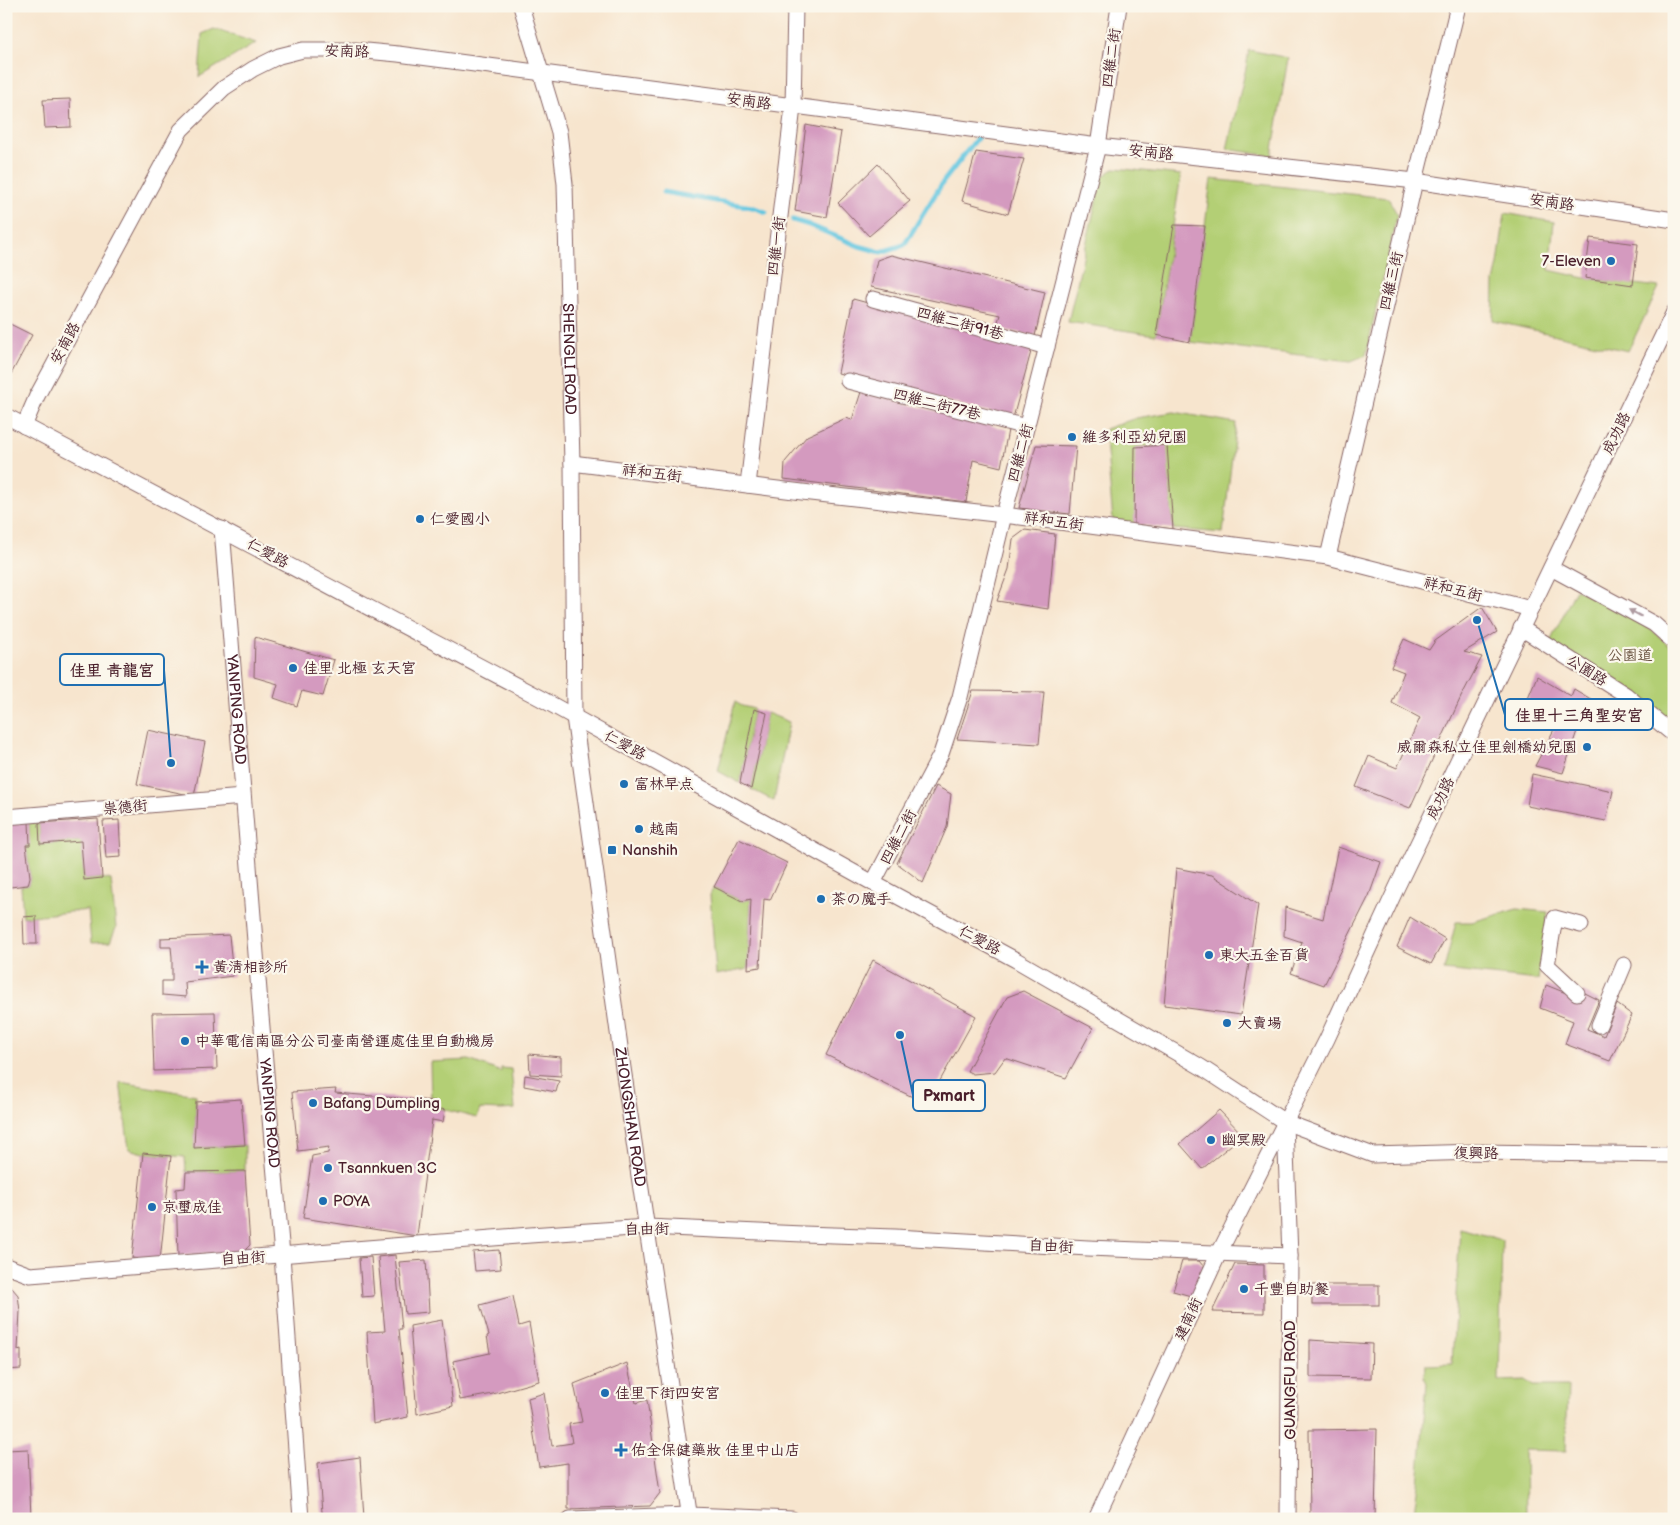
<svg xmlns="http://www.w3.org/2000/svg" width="1680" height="1525" font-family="'Balsamiq Sans','LXGW WenKai TC','Klee One',sans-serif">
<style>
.green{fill:#b3cf75;stroke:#7e7750}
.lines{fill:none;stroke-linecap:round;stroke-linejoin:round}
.stream{stroke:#62c6e0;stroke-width:5}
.building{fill:#d49abf}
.street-casing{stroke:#876464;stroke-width:17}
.street{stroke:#fff;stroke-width:15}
.oneway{fill:#ae9aa0}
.poi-dot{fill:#1f6fb2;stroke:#fbf7ec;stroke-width:2}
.labels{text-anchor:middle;stroke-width:4.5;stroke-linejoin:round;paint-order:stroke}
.street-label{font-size:15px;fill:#4a1f2b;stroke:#fbf7ec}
.poi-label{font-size:15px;fill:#4a1f2b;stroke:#fbf7ec;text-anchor:start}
.park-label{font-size:15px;fill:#6a5441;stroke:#fbf7ec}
.leader{fill:none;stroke:#1f6fb2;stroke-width:2}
.callout-dot{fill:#1f6fb2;stroke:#fbf7ec;stroke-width:2}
.callout{fill:#fbf7ec;stroke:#1f6fb2;stroke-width:2}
.callout-label{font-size:16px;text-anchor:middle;font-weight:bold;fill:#4a1f2b}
</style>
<rect width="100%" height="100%" fill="#fbf7ec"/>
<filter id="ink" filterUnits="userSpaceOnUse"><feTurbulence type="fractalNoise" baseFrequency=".02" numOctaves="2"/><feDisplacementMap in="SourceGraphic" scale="10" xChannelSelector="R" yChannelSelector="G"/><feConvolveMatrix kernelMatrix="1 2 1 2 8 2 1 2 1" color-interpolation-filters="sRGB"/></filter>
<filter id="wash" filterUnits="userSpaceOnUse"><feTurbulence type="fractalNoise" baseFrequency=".0096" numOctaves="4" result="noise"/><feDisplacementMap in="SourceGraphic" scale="20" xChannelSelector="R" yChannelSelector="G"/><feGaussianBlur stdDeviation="1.12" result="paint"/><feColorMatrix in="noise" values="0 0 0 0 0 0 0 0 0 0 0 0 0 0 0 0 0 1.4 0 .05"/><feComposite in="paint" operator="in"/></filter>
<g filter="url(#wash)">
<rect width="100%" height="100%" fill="#f7e5ce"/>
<g class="green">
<path d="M214,29L256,43L199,77L202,34Z"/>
<path d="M1249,50L1288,58L1272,156L1227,149L1246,68Z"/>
<path d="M1115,168L1181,175L1156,335L1068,322L1102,177Z"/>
<path d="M1211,179L1388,198L1397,214L1366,355L1351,361L1190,342Z"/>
<path d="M1505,213L1554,222L1549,270L1585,278L1659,287L1628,351L1493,321L1494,282L1498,264Z"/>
<path d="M1174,412L1236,423L1223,533L1173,529L1166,446L1134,524L1113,521L1105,429L1136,418Z"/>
<path d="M1576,589L1651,629L1674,650V729L1550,642Z"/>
<path d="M735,702L742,706L754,709L740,783L718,771Z"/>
<path d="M767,713L789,722L774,801L751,789Z"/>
<path d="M29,822L39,823L41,844L82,841L84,880L102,878L111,880L116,928L110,942L91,943L88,910L23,917L21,886L28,885L30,877L26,845H29Z"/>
<path d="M714,887L742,901L751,899L748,969L716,975L710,895Z"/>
<path d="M1517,909L1548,912L1538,980L1444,970L1456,922H1472Z"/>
<path d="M469,1060L501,1072V1068L511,1069L515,1109L501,1110L480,1109L477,1118L434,1107L431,1101L430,1062Z"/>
<path d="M120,1082L196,1095L195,1148L245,1145V1171L186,1172L185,1157L143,1153L129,1149Z"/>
<path d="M1460,1228L1502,1240L1499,1381L1525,1380L1533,1386H1568L1566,1451L1525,1450L1526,1519H1413L1418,1484L1427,1383L1424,1377L1425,1365L1452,1364Z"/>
</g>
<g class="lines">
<g class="stream">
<path d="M663,192L752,207L766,212"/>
<path d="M793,220L809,225L859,246L881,252L904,245L943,182L978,137"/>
</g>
</g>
<g id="blocks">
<g class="building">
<path d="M70,99L71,127L45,128L43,100Z"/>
<path d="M806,125L841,132L827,217L795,211Z"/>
<path d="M976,152L1024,159L1008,214L962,201Z"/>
<path d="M878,164L910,201L869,236L838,203Z"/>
<path d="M1174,225L1205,226L1190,342L1156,335Z"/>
<path d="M1590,238L1638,244L1633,285L1585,278Z"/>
<path d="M891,255L1045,292L1035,336L996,328L1000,315L871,287L877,260Z"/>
<path d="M853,299L1032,348L1013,418L838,373Z"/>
<path d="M6,322L32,335L9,378L6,376Z"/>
<path d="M861,392L1008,430L1001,467L973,460L966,502L784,479L785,462L807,436L846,418L852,420Z"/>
<path d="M1036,445L1076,446L1070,514L1019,508Z"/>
<path d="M1167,445L1173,529L1134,524L1135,447Z"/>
<path d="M1025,530L1055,534L1048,609L997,601L1009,569L1013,539Z"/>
<path d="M1482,607L1497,632L1464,652L1482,657L1461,697L1410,808L1356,787L1369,756L1397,768L1420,718L1392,703L1404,672L1391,667L1404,639L1429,650L1435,641Z"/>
<path d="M255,637L334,660L323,696L302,691L297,706L274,698L278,684L254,677Z"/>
<path d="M1537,676L1571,696L1574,689L1594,701L1579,725L1563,773L1535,766L1561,716L1527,700Z"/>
<path d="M973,691L1044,692L1039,744L957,739Z"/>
<path d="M754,709L767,713L751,789L740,783Z"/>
<path d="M148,730L205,742L194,796L137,784Z"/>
<path d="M1532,774L1613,791L1606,821L1527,806Z"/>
<path d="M936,786L951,794L947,827L923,883L897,863Z"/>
<path d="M98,819L102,878L84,880L81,841L40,844L39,823Z"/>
<path d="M119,820L121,857L106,858L103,821Z"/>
<path d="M29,822L30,845H26L30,877L28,885L10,887L6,846V824Z"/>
<path d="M739,839L787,863L770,900L764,899L760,967L748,969L751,899L742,901L714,887Z"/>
<path d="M1338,847L1381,862L1369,896L1324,985L1291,973L1302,942L1284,936L1285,907L1323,919Z"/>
<path d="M1176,868L1212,875L1258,905L1241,1015L1164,1005Z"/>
<path d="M36,916L37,944H24L23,917Z"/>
<path d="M1410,917L1445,939L1431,964L1397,947Z"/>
<path d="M229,935L233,976L185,982L186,997L162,995V981H172V957L171,947H161V938Z"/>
<path d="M873,960L976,1016L927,1104L826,1055Z"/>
<path d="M1546,985L1581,999L1583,992L1599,1000L1587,1029L1604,1036L1617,1004L1632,1015L1610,1061L1565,1044L1573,1021L1540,1008Z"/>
<path d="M1023,991L1093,1028L1066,1078L1005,1058L995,1072L973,1074L967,1071L1007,997Z"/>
<path d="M215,1012L217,1069L154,1071L152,1013Z"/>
<path d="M529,1054L561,1057V1076L530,1074Z"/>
<path d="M525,1075L559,1081L556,1092L524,1086Z"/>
<path d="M336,1089L335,1093L435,1101L434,1107L445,1110L443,1122L432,1120L417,1236L303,1218L312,1156L328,1153L329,1147L298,1151L292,1092Z"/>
<path d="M241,1099L245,1145L194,1148L196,1102Z"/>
<path d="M1219,1110L1243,1135L1202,1169L1180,1144Z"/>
<path d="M143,1153L171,1156L160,1261L132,1258Z"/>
<path d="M245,1171L250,1245L243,1252L178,1256L176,1189L185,1188L186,1172Z"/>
<path d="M499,1250L501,1269L475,1271L473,1252Z"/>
<path d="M395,1255L402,1329H399L408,1417L373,1424L367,1332L385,1331L378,1257Z"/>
<path d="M371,1257L374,1296L362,1297L359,1258Z"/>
<path d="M426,1260L429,1312L405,1314L399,1262Z"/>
<path d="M1182,1261H1199L1204,1267L1191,1296L1173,1291Z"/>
<path d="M1235,1264L1264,1265V1313L1212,1312Z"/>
<path d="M6,1281L18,1295L20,1311L18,1350L21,1349V1369L6,1370Z"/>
<rect x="1312" y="1285" width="67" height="20"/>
<path d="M513,1296L519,1326L529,1323L539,1381L493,1394L460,1400L453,1361L490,1353L487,1336L489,1335L480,1305Z"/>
<path d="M442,1320L453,1406L417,1414L410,1326Z"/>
<path d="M1310,1340L1372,1344L1371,1378L1310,1377Z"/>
<path d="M627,1363L636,1403L647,1400L660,1493L650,1506L568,1509V1463L539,1467L528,1398L544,1393L552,1446L572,1443L569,1424L582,1422L574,1384Z"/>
<path d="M1377,1429L1375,1519H1310L1309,1430Z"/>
<path d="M28,1449L31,1517L6,1518V1450Z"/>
<path d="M360,1457L364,1518L328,1519L322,1512L318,1463Z"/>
</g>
</g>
</g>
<g filter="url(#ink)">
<use href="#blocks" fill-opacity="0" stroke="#876464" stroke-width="1"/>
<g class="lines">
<defs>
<g id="street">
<path id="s1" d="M521,6L559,132L565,184L572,463L574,717L623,1068L690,1519"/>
<path d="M873,299L1047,347"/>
<path d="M848,381L1026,427"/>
<path d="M6,416L540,698L873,883L1016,960L1201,1067L1285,1122L1373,1155L1476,1152L1674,1155"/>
<path d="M24,426L37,396L181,130L224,88L253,69L279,56L303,50H355L398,54L1098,146L1415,181L1674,220"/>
<path d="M572,463L802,492L1004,515L1328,557L1531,609"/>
<path d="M748,485L793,107L795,6"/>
<path id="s2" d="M222,529L261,1016L282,1255L301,1519"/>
<path d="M1328,557L1415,181L1458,6"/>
<path d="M1551,568L1654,624L1674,642"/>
<path d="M1521,628L1626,695L1674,735"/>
<path d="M6,817L243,797"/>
<path d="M873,883L941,754L960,697L1004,515L1098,146L1119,6"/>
<path d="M1577,993L1547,965L1555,918L1581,925"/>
<path d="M1599,1025L1624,965"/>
<path d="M1285,1125L1290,1256L1288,1519"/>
<path d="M6,1266L30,1275L530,1235L647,1227L803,1234L895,1237L1088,1248L1290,1256"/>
<path d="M570,1519L690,1515L792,1519"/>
<path d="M1096,1519L1219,1253L1327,1039L1396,889L1674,312"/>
</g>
</defs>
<use href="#street" class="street-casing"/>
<use href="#street" class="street"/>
</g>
<defs><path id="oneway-solid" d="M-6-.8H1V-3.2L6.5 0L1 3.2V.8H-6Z" transform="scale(1.25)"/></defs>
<use class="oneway" href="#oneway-solid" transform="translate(1635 613) rotate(-152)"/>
</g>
<g class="poi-dot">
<circle cx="1611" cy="261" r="5"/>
<circle cx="1072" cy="437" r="5"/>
<circle cx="420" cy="519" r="5"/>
<circle cx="293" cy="668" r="5"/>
<circle cx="1587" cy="747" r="5"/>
<circle cx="624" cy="784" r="5"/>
<circle cx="639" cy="829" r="5"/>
<rect x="607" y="845" width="10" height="10" rx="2.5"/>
<circle cx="821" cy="899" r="5"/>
<circle cx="1209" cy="955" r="5"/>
<path d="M199.5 959.5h5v5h5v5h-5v5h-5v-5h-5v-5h5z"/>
<circle cx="1227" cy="1023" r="5"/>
<circle cx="185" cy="1041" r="5"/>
<circle cx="313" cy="1103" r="5"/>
<circle cx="1211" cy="1140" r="5"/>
<circle cx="328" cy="1168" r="5"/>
<circle cx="323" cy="1201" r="5"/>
<circle cx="152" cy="1207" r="5"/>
<circle cx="1244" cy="1289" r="5"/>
<circle cx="605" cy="1393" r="5"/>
<path d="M618.5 1442.5h5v5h5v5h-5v5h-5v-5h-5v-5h5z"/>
</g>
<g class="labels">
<g class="street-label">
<text transform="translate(347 51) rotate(2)" y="5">安南路</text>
<text transform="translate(1111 58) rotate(-82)" y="5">四維二街</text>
<text transform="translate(749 101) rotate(8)" y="5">安南路</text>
<text transform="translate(1151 152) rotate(6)" y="5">安南路</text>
<text transform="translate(1552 202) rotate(8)" y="5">安南路</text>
<text transform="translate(776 246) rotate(-83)" y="5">四維一街</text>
<text transform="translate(1391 281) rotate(-77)" y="5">四維三街</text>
<text transform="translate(960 323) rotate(15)" y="5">四維二街91巷</text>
<text transform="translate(65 343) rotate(-62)" y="5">安南路</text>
<text dy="5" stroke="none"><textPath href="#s1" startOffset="359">SHENGLI ROAD</textPath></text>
<text transform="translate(937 404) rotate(14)" y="5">四維二街77巷</text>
<text transform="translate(1616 433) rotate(-64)" y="5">成功路</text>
<text transform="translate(1020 453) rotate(-75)" y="5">四維二街</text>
<text transform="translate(652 473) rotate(7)" y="5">祥和五街</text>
<text transform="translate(1054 521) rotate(8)" y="5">祥和五街</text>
<text transform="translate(268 553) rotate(28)" y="5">仁愛路</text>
<text transform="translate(1453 589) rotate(14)" y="5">祥和五街</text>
<text transform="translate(1587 670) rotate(33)" y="5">公園路</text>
<text dy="5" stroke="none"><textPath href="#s2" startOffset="181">YANPING ROAD</textPath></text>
<text transform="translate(625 745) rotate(29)" y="5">仁愛路</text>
<text transform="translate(1440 798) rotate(-64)" y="5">成功路</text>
<text transform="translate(125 807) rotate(-5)" y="5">祟德街</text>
<text transform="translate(898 837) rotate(-62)" y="5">四維二街</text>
<text transform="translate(980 940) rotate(28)" y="5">仁愛路</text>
<text dy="5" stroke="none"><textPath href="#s2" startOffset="586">YANPING ROAD</textPath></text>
<text dy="5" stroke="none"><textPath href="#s1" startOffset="1121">ZHONGSHAN ROAD</textPath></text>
<text x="1476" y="1158">復興路</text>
<text transform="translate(647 1229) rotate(-1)" y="5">自由街</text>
<text transform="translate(1051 1246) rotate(3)" y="5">自由街</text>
<text transform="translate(243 1258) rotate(-4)" y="5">自由街</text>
<text transform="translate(1188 1319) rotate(-65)" y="5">建南街</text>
<text transform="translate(1290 1380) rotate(-90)" y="5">GUANGFU ROAD</text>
</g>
<g class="poi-label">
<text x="1601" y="266" text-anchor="end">7-Eleven</text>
<text x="1082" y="442">維多利亞幼兒園</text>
<text x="430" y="524">仁愛國小</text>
<text x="303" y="673">佳里 北極 玄天宮</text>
<text x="1577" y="752" text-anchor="end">威爾森私立佳里劍橋幼兒園</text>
<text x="634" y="789">富林早点</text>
<text x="649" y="834">越南</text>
<text x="622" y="855">Nanshih</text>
<text x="831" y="904">茶の魔手</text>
<text x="1219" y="960">東大五金百貨</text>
<text x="213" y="972">黃清相診所</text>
<text x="1237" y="1028">大賣場</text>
<text x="195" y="1046">中華電信南區分公司臺南營運處佳里自動機房</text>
<text x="323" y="1108">Bafang Dumpling</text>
<text x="1221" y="1145">幽冥殿</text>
<text x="338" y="1173">Tsannkuen 3C</text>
<text x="333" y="1206">POYA</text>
<text x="162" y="1212">京璽成佳</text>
<text x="1254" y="1294">千豐自助餐</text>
<text x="615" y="1398">佳里下街四安宮</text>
<text x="631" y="1455">佑全保健藥妝 佳里中山店</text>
</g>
<g class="park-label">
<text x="1630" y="660">公園道</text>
</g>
</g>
<path class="leader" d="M171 763L164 670M1477 620L1505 715M900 1035L913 1095"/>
<g class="callout-dot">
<circle cx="171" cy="763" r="5"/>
<circle cx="1477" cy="620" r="5"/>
<circle cx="900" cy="1035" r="5"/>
</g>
<g class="callout">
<rect x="60" y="654" width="104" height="31" rx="5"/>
<rect x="1505" y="699" width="148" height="31" rx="5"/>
<rect x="913" y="1080" width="72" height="31" rx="5"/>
</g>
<g class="callout-label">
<text x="112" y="676">佳里 青龍宮</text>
<text x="1579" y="721">佳里十三角聖安宮</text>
<text x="949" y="1101">Pxmart</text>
</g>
<rect width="1680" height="1525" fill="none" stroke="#fbf7ec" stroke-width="25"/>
</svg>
